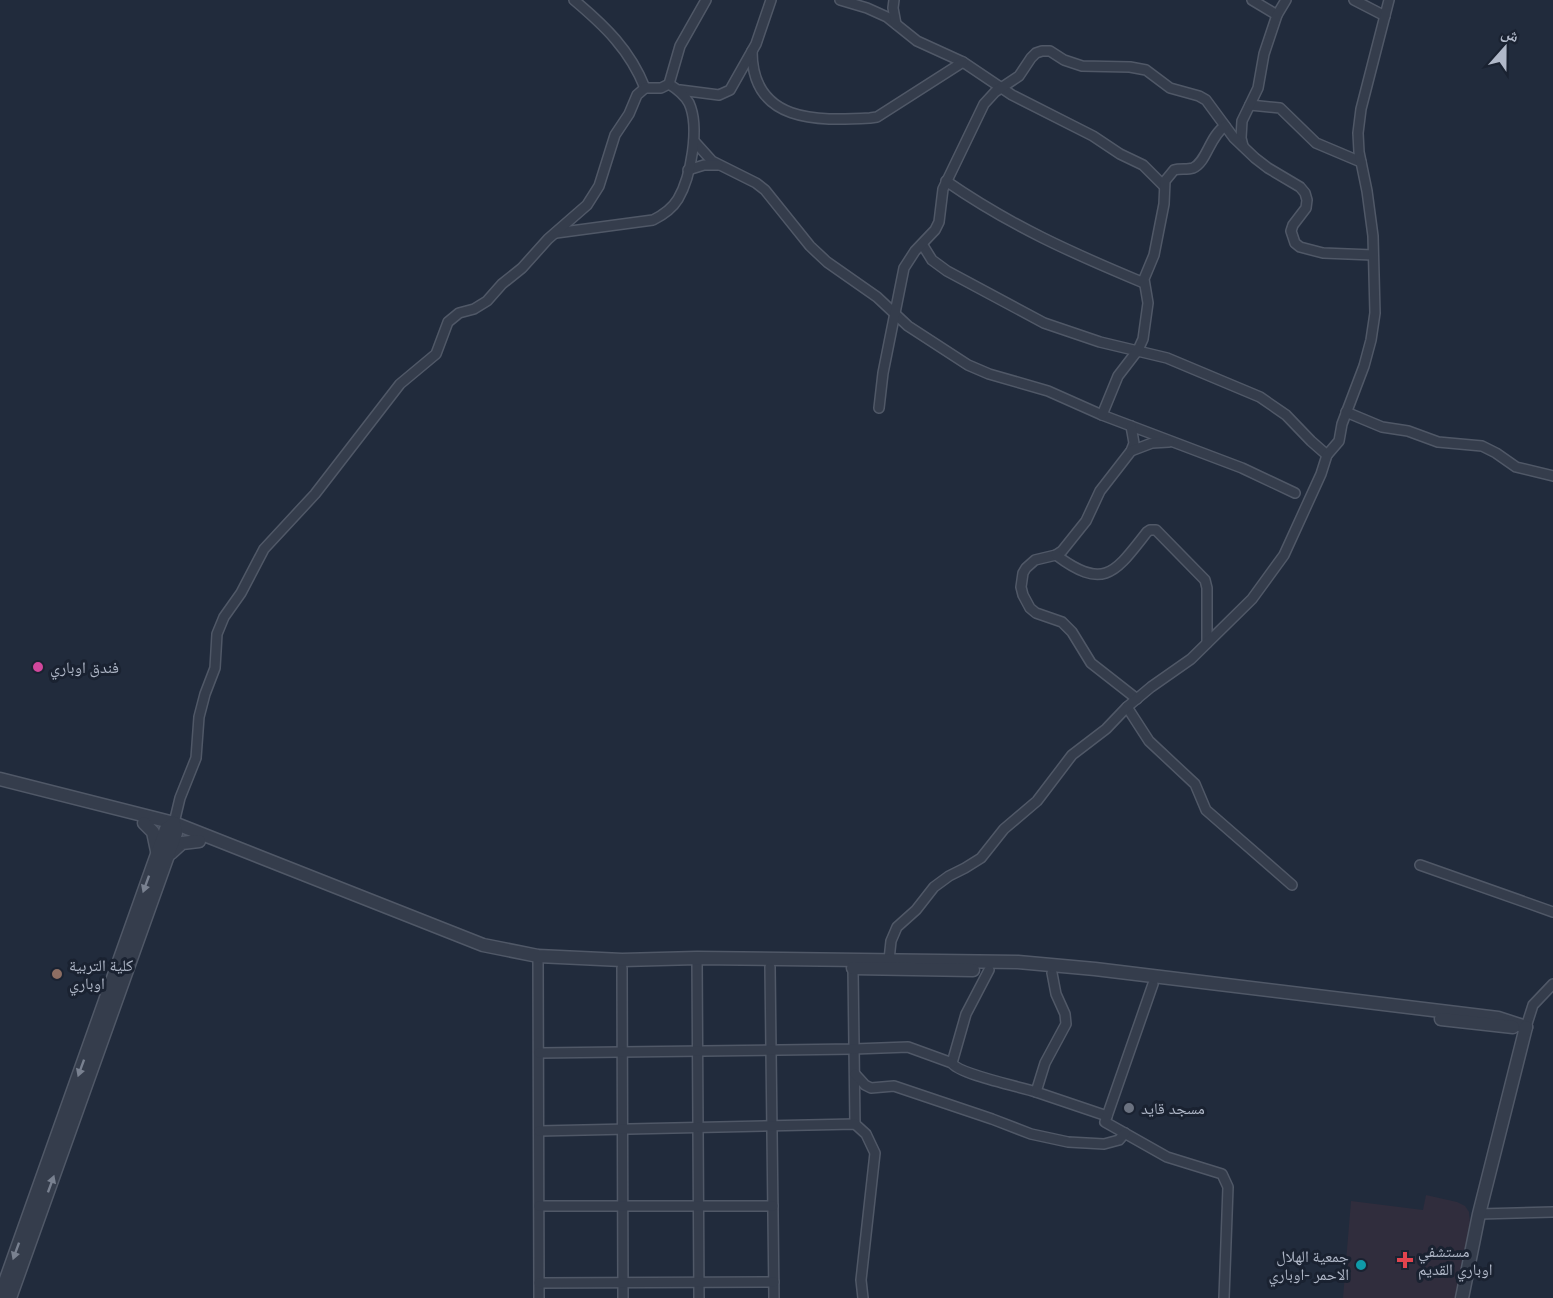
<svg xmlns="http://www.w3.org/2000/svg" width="1553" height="1298" font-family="Karla,'Noto Naskh Arabic',sans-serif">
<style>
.medical{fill:#302d3d}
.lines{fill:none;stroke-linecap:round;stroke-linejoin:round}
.minor-casing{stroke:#505867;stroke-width:12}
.tertiary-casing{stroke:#505867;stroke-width:15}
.minor{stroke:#353d4c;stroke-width:9}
.tertiary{stroke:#353d4c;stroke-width:12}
.oneway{fill:#798190}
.hotel-dot{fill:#d1479c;stroke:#1a2231;stroke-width:2}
.education-dot{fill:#8d6e63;stroke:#1a2231;stroke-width:2}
.worship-dot{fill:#6b7280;stroke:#1a2231;stroke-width:2}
.health-dot{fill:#e0444e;stroke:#1a2231;stroke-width:2}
.culture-dot{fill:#0f9aa8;stroke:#1a2231;stroke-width:2}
.labels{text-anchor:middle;stroke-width:6;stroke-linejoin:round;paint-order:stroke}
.poi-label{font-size:16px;fill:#b0b8c8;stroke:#1a2231;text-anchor:start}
</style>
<rect width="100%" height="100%" fill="#212b3c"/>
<path class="medical" d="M1426,1195L1457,1202L1465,1206L1469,1212L1470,1222L1456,1298H1343L1351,1201L1423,1210Z"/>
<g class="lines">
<defs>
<g id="minor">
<path d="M574,0C605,26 630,50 645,88"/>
<path d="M840,0L867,8L887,17L917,41L963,62L1012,95L1093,136L1120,154L1143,165L1164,186"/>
<path d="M894,0L893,8L896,24"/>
<path d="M1252,0L1277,15"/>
<path d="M1354,0L1385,16"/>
<path d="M752,51C752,123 817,121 870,118L877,117L963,62"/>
<path d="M680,90L719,95L730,90L756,44L771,0"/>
<path d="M1250,105L1280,108L1316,143L1361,162"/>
<path d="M694,141L712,161L756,183L765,190L810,246L827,262L877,297L908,326L968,365L989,374L1048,391L1102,415L1242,468L1295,493"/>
<path d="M1243,146L1241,138L1242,121L1258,88L1264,54L1277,15L1286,0"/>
<path d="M688,170L704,165H718"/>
<path d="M946,181C1011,226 1072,253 1144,283"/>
<path d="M556,233L653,220C663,215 672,209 678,199C691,177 700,127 689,103C684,94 677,89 669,84"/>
<path d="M922,244L932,260L947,271L1044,323L1100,342L1167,358L1260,397L1286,415L1311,441L1327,455"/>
<path d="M879,408L883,373L904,268L915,251L935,230L939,222L943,189L984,104L995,92L1019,76L1031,58L1036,53L1042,51H1050L1064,60L1082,66L1130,67L1146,70L1170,88L1199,96L1206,100L1234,138L1255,158L1268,168L1300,187L1305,193L1307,200L1306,208L1293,225L1291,231L1295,243L1300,247L1323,253L1373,255"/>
<path d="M1346,412L1382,427L1408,431L1438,442L1482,446L1496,453L1516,467L1553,476"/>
<path d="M1102,415L1118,376L1138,350L1143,339L1148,303L1144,279L1154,255L1164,204L1165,181L1174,170C1180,168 1187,170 1193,168C1207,162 1209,137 1225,126"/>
<path d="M1131,426L1134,443L1131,451L1100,491L1086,521L1062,551L1056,555L1035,560L1026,568L1023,573L1021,587L1023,595L1030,608L1036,613L1062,622L1072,632L1091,663L1137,699"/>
<path d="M1131,451L1152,443L1169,442"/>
<path d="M1056,555C1105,592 1116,571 1147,532L1150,530H1156L1205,580L1207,588V643"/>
<path d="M1127,707L1149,741L1195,784L1206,810L1292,885"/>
<path d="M174,823L180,798L196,758L199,717L205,694L215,668L217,634L224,617L241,593L264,549L315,494L400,384L436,354L448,322L459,313L474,309L487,301L502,284L522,268L548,239L587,205L599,186L615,135L629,114L637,95L645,88H661L669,84L680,46L706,0"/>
<path d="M1420,865L1553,912"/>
<path d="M538,956L539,1298"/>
<path d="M697,958L699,1298"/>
<path d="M889,960L891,941L897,927L916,910L934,887L949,876L965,868L981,858L1004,829L1037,801L1072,755L1106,729L1127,707L1151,687L1191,659L1252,599L1284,555L1321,474L1327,455L1339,441L1342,424L1364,366L1371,340L1375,313L1373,236L1367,191L1359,152L1358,133L1361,109L1389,0"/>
<path d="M770,967L774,1298"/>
<path d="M622,968L623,1298"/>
<path d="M853,968L855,1124"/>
<path d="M989,970L966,1014L952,1063C958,1074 1021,1087 1036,1092"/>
<path d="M1052,973L1056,994L1065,1014L1066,1024L1045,1063L1036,1092L1107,1116"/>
<path d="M1153,984L1105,1122L1167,1157L1222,1174L1228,1187L1224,1298"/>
<path d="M1526,1027L1533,1005L1553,984"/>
<path d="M539,1053L854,1049L908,1047L952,1063"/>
<path d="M855,1074L865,1085L871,1088L894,1086L992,1119L1031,1134L1068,1142L1104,1144L1119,1140L1125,1133"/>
<path d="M539,1131L855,1124L866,1134L875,1153L861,1280L863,1298"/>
<path d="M539,1206H773"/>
<path d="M1479,1214L1553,1212"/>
<path d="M539,1283L774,1282"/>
</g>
<g id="tertiary">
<path d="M0,779L174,823L483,945L538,956L622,960L697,958L1018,962L1095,969L1498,1018L1526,1027"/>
<path d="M144,823L153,832L157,851"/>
<path d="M171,853L182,843L199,841"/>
<path d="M853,968L973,970"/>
<path d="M1441,1019L1513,1027"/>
<path d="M0,1296L166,829L174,823L176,833L10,1298"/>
<path d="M1462,1298L1479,1214L1526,1027"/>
</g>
</defs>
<use href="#minor" class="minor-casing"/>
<use href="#tertiary" class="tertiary-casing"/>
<use href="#minor" class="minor"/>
<use href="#tertiary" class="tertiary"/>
</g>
<defs><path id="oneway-solid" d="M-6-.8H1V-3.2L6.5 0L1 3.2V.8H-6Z" transform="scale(1.5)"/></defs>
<g class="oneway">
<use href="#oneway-solid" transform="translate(146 884) rotate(110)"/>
<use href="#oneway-solid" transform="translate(81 1068) rotate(110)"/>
<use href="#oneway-solid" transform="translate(51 1184) rotate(-70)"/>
<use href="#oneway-solid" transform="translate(16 1251) rotate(110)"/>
</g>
<circle class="hotel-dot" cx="38" cy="667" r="6"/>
<circle class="education-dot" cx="57" cy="974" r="6"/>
<circle class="worship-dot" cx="1129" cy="1108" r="6"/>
<path class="health-dot" d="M1402 1251h6v6h6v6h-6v6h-6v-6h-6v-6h6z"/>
<circle class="culture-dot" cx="1361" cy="1265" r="6"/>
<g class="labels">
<g class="poi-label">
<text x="50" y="673">فندق اوباري</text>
<text x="69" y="971">كلية التربية<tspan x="69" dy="18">اوباري</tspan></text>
<text x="1141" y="1114">مسجد قايد</text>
<text x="1418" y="1257">مستشفي<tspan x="1418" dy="18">اوباري القديم</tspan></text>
<text x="1349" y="1262" text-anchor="end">جمعية الهلال<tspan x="1349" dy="18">الاحمر -اوباري</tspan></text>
</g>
</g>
<g transform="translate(1505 48) rotate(21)" stroke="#1a2231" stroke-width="4.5" paint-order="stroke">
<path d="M0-4.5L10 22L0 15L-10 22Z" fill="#b0b8c8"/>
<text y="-9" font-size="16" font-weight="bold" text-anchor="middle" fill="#b0b8c8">ش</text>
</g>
</svg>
